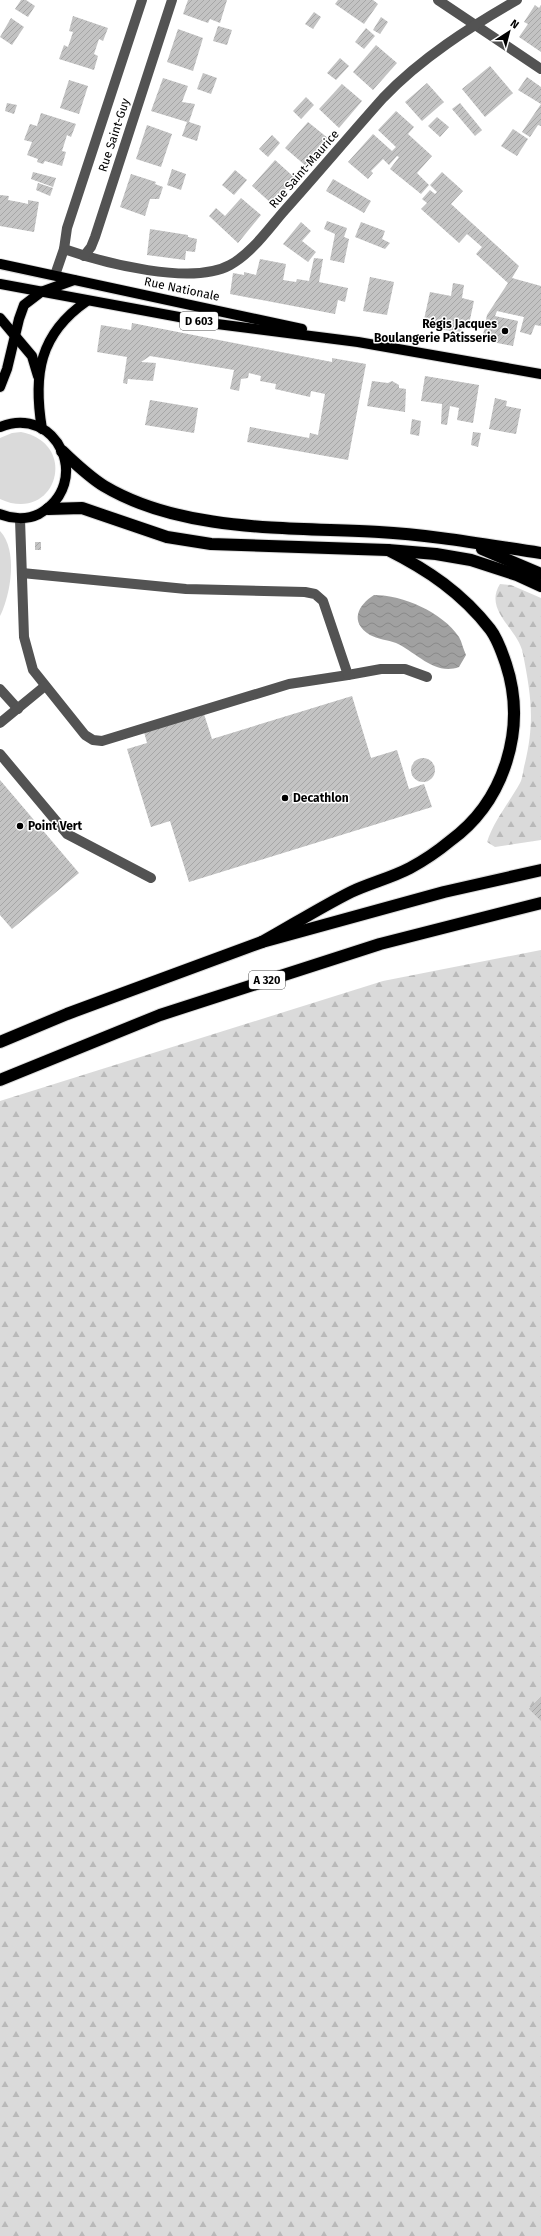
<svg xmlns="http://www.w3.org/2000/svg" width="541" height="2236" font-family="'Fira Sans',sans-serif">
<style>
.grass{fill:#dadada}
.forest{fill:url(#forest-firs)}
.water{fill:url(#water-waves)}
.building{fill:url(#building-hatch)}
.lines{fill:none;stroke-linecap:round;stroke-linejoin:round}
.major-casing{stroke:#dbdbdb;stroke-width:12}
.highway-casing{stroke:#dbdbdb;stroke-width:14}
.minor{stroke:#535353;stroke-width:10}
.major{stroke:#000;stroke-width:10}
.highway{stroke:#000;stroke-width:12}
.poi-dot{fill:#000;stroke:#fff;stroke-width:1.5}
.labels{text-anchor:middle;stroke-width:3;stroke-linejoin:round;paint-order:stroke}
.shield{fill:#fff;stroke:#4c4c4c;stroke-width:1}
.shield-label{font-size:11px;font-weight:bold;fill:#000}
.street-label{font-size:12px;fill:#000;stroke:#fff}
.poi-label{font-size:12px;font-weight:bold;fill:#000;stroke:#fff;text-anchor:start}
</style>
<defs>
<pattern id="forest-firs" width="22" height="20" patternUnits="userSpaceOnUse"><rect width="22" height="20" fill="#dadada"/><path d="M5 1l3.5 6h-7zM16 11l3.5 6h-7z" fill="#b9b9b9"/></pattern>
<pattern id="water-waves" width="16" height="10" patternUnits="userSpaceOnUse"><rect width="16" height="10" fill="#a1a1a1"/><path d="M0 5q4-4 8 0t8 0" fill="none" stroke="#898989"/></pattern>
<pattern id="building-hatch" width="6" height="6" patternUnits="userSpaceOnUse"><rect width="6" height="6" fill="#c3c3c3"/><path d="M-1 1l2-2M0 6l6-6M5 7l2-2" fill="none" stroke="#a6a6a6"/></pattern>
</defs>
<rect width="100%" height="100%" fill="#fff"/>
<g class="grass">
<path d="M21,432C81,444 55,525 0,499V438L12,433Z"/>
<path d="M0,531C18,550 11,594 0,616Z"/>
</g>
<g class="forest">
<path d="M500,584L511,585L541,598V840L495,847L487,842C494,820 509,803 520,783C523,778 523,769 525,763C535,721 531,695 523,654C519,629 483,611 500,584Z"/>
<path d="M541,950V2236H0V1101L383,981Z"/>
</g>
<path class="water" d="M374,595C403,595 442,612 459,637C462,642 463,649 466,655L459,667C435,676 416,652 396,643C388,640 377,639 370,635C349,622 358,605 374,595Z"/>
<g class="building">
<path d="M21,0H26L35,6L28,17L15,9Z"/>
<path d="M188,0H227L220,23L210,19L208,23L183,14Z"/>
<path d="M338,0H373L378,4L364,24L335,4Z"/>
<path d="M535,5L539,8L541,5V52L519,37L528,24L524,22Z"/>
<path d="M314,12L321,17L313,29L305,24Z"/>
<path d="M73,16L108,28L103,41L99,39L94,54L98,56L94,70L59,59L64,45L68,47L73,32L69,31Z"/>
<path d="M381,17L388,22L380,34L373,30Z"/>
<path d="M11,18L24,27L12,45L0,37Z"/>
<path d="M218,26L232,30L227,45L213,41Z"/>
<path d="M366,28L375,36L364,49L355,42Z"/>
<path d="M178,29L203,38L193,71L167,62Z"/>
<path d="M376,45L397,63L373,90L353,72Z"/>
<path d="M340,58L349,66L336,80L327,73Z"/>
<path d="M490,66L513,93L485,117L462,89Z"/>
<path d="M203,73L217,78L211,94L197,89Z"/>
<path d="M527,77L541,87V126L538,125L530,137L522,132L541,104L518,90Z"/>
<path d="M163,78L188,86L182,102L195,104L189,122L201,126L197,141L182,136L187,122L151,111Z"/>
<path d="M69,80L88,86L79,114L60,108Z"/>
<path d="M427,83L444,102L422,121L405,102Z"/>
<path d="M342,84L362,101L339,128L319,109Z"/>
<path d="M306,97L314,105L301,119L293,111Z"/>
<path d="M7,103L17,105L14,114L5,111Z"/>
<path d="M460,103L482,130L475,136L452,109Z"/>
<path d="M396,111L414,127L408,134L432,156L417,173L429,185L421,194L390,169L399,157L397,156L389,165L383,159L371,171L373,173L368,179L348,162L373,134L392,151L396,147L378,130Z"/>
<path d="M41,113L76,124L71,137L67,135L62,151L66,152L62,166L45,161L43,164L37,162L38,159L27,155L32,142L24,140L30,124L37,126Z"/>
<path d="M437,117L449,127L440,137L428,126Z"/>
<path d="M308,122L329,139L306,166L285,148Z"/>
<path d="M147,125L172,134L161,167L136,159Z"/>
<path d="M513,129L528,139L517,156L501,146Z"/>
<path d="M272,135L280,143L268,157L259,149Z"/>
<path d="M275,160L295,178L272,204L252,186Z"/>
<path d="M172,169L186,174L181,190L167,185Z"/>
<path d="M235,170L247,180L234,195L222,185Z"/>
<path d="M33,172L56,178L53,187L31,179Z"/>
<path d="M442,172L463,191L451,204L519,266L512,278L541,286V326L535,325L531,335L520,332L524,317L497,311L495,316L518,321L513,346L482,340L487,315L508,283L476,254L482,247L467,234L459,243L421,209L427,203L422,199L430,190L435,194L437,192L430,185Z"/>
<path d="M131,174L156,182L155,184L163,187L159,199H150L145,216L120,207Z"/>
<path d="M333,179L371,201L364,213L326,191Z"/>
<path d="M38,183L53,188L50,196L36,190Z"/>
<path d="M0,195L9,196L8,200L19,202L28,204V200L39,202L34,232L0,226Z"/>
<path d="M241,198L261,215L238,243L209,216L216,208L225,216Z"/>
<path d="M327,221L347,228L344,237L349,239L344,263L330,260L335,234L324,229Z"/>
<path d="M301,222L311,231L302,241L316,252L308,262L283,244Z"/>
<path d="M361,222L385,231L382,239L390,243L385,249L355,237Z"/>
<path d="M150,229L188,235V237L197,239L195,252L186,251L185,260L147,255Z"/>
<path d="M314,258L323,259L319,282L348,288L345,302L338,300L335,314L230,294L233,273L244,275V272L256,275L260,259L286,264L283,280L296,282L297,279L309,281Z"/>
<path d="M370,277L394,282L387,315L363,311Z"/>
<path d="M453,283L464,285L462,298L474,301L469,324L463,323L461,332L435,329V327L423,324L430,292L451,296Z"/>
<path d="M132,323L332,362V358L366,364L348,460L247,442L250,427L309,438L310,433L318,435L325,394L311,391L310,397L275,389L276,384L260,381L261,376L249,373L248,378L241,379L239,391L230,389L234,370L150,356L141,362L156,363L153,381L128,379L127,384L123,383L127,357L97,352L101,325L131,330Z"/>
<path d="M425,376L479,385L473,423L457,420L459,408L450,406L447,425L441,424L442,404L421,401Z"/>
<path d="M372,381L388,383L392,381L399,385V388L406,389L405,412L367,406Z"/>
<path d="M495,398L507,401L506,406L521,409L516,434L489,429Z"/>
<path d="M150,400L198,408L194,433L145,425Z"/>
<path d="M412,419L421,421L419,436L410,434Z"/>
<path d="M473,432L481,433L478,447L471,445Z"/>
<rect x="35" y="542" width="6" height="8"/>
<path d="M352,696L371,758L397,750L409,789L424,784L432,807L189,882L170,821L151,827L127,749L147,743L144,732L204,714L212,739Z"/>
<circle cx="423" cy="770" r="12"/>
<path d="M0,780L79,873L12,929L0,915Z"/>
<path d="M541,1697V1721L529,1709Z"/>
</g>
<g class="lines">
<defs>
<g id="major">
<path d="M0,264L302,329"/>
<path d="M0,284L217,324L358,342L541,374"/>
<path d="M0,318L32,356L38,376"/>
<path d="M0,387L7,369L19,319L24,305L41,292L74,280"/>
<path d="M0,427C57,404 94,483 39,514C27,520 12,519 0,514"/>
<path d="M42,429C33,375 39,334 87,301"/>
</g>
<g id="highway">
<path d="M62,451C75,463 88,476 104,486C183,533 290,527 379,532C433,535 487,545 541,553"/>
<path d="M48,509L82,508L167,537L211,544L388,550L436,554L471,560L517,575L541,586"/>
<path d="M482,549L541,574"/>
<path d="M262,942C291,926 321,907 351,892C370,883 391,878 410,868C423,861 438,851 450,841C505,801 527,728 506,664C502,652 497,638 490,629C462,593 428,570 388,550"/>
<path d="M0,1042L67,1014L262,942L444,892L541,870"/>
<path d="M0,1080L160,1015L380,944L541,903"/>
</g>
</defs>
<use href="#major" class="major-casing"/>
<use href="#highway" class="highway-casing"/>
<g class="minor">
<path d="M438,0L541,69"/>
<path d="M64,249C104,263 192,286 230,265C252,253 269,228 285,210C318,173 350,135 383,98C421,58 470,27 517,0"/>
<path d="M84,256L91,247L95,237L172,0"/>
<path d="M55,275L64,249L67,228L142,0"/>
<path d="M20,519L24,637L33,670L85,735L93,740L102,741L289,684L348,675"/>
<path d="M22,573L186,589L305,592L315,594L323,601L348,675L381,669H405L427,677"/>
<path d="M0,689L18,709"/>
<path d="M0,723L45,686"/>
<path d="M0,754L67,834L151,878"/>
</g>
<use href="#major" class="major"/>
<use href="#highway" class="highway"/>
</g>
<g class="poi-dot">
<circle cx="505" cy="331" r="4"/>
<circle cx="285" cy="798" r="4"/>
<circle cx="20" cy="826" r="4"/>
</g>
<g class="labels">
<g class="shield">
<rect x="180" y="312" width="38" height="18" rx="3"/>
<rect x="249" y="971" width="36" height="18" rx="3"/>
</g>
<g class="shield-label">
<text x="199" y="325">D 603</text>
<text x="267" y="984">A 320</text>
</g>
<g class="street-label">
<text transform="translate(114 135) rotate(-72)" y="4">Rue Saint-Guy</text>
<text transform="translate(304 169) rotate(-49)" y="4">Rue Saint-Maurice</text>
<text transform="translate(182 289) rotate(12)" y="4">Rue Nationale</text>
</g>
<g class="poi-label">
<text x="497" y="328" text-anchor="end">Régis Jacques<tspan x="497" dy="14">Boulangerie Pâtisserie</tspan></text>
<text x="293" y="802">Decathlon</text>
<text x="28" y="830">Point Vert</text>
</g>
</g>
<g transform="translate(509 32) rotate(36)" stroke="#ffffff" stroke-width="3" paint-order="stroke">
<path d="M0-3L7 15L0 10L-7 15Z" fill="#000000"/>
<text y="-6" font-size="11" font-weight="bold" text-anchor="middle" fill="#000000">N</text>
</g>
</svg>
